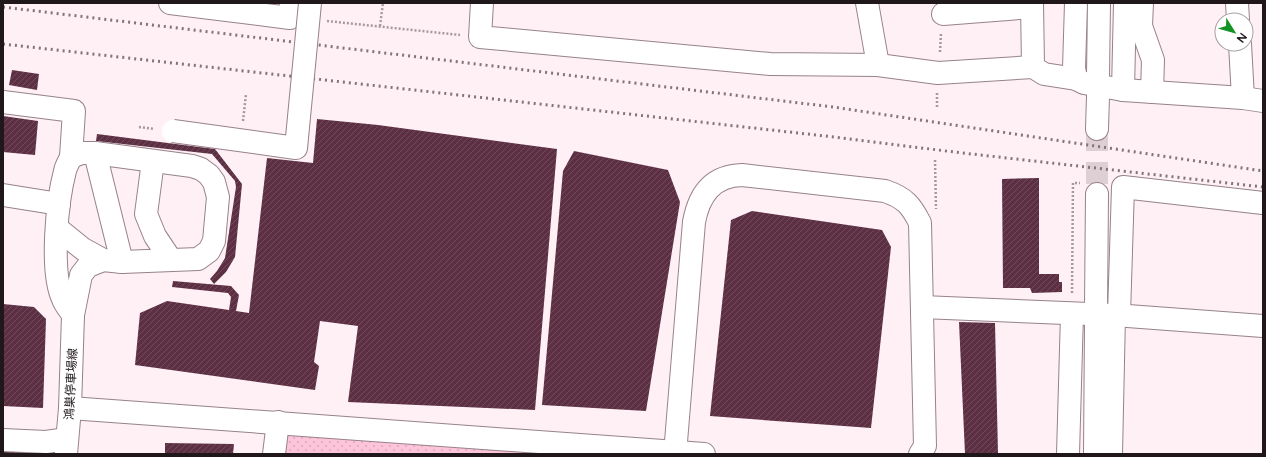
<svg xmlns="http://www.w3.org/2000/svg" width="1266" height="457" font-family="'Varela Round','Noto Sans JP',sans-serif">
<style>
.park{fill:url(#park-dots)}
.building{fill:url(#building-hatch)}
.lines{fill:none;stroke-linecap:round;stroke-linejoin:round}
.minor-tunnel{stroke:#ddcfd4;stroke-width:22;stroke-dasharray:22 11;stroke-linecap:butt}
.minor-casing{stroke:#97828a;stroke-width:24}
.major-casing{stroke:#97828a;stroke-width:24}
.path{stroke:#a4999d;stroke-width:2.5;stroke-dasharray:2 2;stroke-linecap:butt}
.minor{stroke:#fff;stroke-width:22}
.major{stroke:#fff;stroke-width:22}
.rail{stroke:#807579;stroke-width:3;stroke-dasharray:2 4;stroke-linecap:butt}
.minor-bridge-casing{stroke:#97828a;stroke-width:24;stroke-linecap:butt}
.minor-bridge{stroke:#fff;stroke-width:22}
.labels{text-anchor:middle;stroke-width:4;stroke-linejoin:round;paint-order:stroke}
.street-label{font-size:12px;fill:#1f171a;stroke:#fff}
</style>
<defs>
<pattern id="park-dots" width="8" height="8" patternUnits="userSpaceOnUse"><rect width="8" height="8" fill="#fdc4da"/><path d="M2 2h.1M6 6h.1" fill="none" stroke="#d8a8ba" stroke-width="1.8" stroke-linecap="round"/></pattern>
<pattern id="building-hatch" width="6" height="6" patternUnits="userSpaceOnUse"><rect width="6" height="6" fill="#5d2f43"/><path d="M-1 1l2-2M0 6l6-6M5 7l2-2" fill="none" stroke="#704b5b"/></pattern>
</defs>
<rect width="100%" height="100%" fill="#fef0f5"/>
<path class="park" d="M278,422L675,454H274Z"/>
<g class="building">
<path d="M12,70L39,74L37,90L9,85Z"/>
<path d="M3,116L38,121L35,155L3,152Z"/>
<path d="M317,119L378,125L557,149L535,410L348,402L358,326L320,321L314,362L319,366L315,390L135,365L140,313L167,301L229,310L231,297L228,293L172,287L173,281L231,286L239,295L236,311L249,313L267,158L313,163Z"/>
<path d="M97,134L215,149L242,184L235,257L226,272L214,284L210,279L217,271L225,258L236,187L235,181L212,154L96,141Z"/>
<path d="M574,151L668,170L680,202L646,411L542,405L563,171Z"/>
<path d="M1039,178V274H1059V282H1062V292L1032,293L1030,288H1003L1002,179Z"/>
<path d="M752,211L882,230L891,247L871,428L710,416L731,220Z"/>
<path d="M3,304L34,307L46,319L43,408L3,406Z"/>
<path d="M959,322L995,323L998,454H965Z"/>
<path d="M165,443L234,444L233,454H165Z"/>
<path d="M3,445L43,451V454H3Z"/>
</g>
<g class="lines">
<path class="minor-tunnel" d="M1097,129V194"/>
<defs>
<g id="minor">
<path d="M170,3L290,18L291,3"/>
<path d="M482,3L480,37L770,64L878,65L938,73L1033,67L1044,74L1076,79L1084,83L1123,90L1243,98L1263,101"/>
<path d="M867,3L878,65"/>
<path d="M1032,3L1033,67"/>
<path d="M1142,3L1141,26L1153,60L1152,92"/>
<path d="M1237,3L1238,20"/>
<path d="M943,14L1032,7"/>
<path d="M1240,44L1243,98"/>
<path d="M1098,76L1099,3"/>
<path d="M1076,79L1074,68L1076,3"/>
<path d="M1123,90L1125,3"/>
<path d="M3,102L74,111L71,157"/>
<path d="M1097,129L1098,96"/>
<path d="M95,153L122,262"/>
<path d="M153,161L146,214L155,236L171,260"/>
<path d="M3,195L59,204"/>
<path d="M57,228L83,249L103,260L122,262L198,259L209,251L214,241L218,197L214,182L209,175L201,169L192,166L95,153H82L71,157C69,162 66,166 65,171C57,201 50,272 63,299C65,305 70,310 73,315"/>
<path d="M922,307L1114,315L1263,326"/>
<path d="M1096,307L1097,194"/>
<path d="M73,315L81,275L88,266L103,260"/>
<path d="M1119,315L1123,187L1263,203"/>
<path d="M70,408L704,454"/>
<path d="M3,440L46,442L67,439"/>
<path d="M274,454L278,422"/>
<path d="M675,454L694,222C699,195 712,176 742,175L885,191C905,198 911,205 920,223L925,446L920,454"/>
<path d="M1068,454L1072,314"/>
<path d="M1095,454L1096,324"/>
<path d="M1111,454L1114,315"/>
</g>
<path id="major" d="M66,454L70,408L73,315"/>
</defs>
<use href="#minor" class="minor-casing"/>
<use href="#major" class="major-casing"/>
<g class="path">
<path d="M327,21L460,35"/>
<path d="M380,26L383,3"/>
<path d="M940,52L941,33"/>
<path d="M937,107V93"/>
<path d="M243,121L246,94"/>
<path d="M139,127L154,129"/>
<path d="M935,160L936,209"/>
<path d="M1072,293L1073,183H1080"/>
</g>
<use href="#minor" class="minor"/>
<use href="#major" class="major"/>
<g class="rail">
<path d="M3,7L833,107L1263,171"/>
<path d="M3,44L834,137L954,152L1263,187"/>
</g>
<defs>
<path id="minor-bridge" d="M173,131L296,148L310,3"/>
</defs>
<use href="#minor-bridge" class="minor-bridge-casing"/>
<use href="#minor-bridge" class="minor-bridge"/>
</g>
<g class="labels">
<g class="street-label">
<text transform="translate(71 384) rotate(-87)" y="4">鴻巣停車場線</text>
</g>
</g>
<rect width="1266" height="457" fill="none" stroke="#1f171a" stroke-width="8"/>
<g transform="translate(1234 32) rotate(127)"><circle r="19" fill="#ffffff" stroke="#a5a2a3"/>
<path d="M0-3L7 15L0 10L-7 15Z" fill="#139323"/>
<text y="-6" font-size="11" font-weight="bold" text-anchor="middle" fill="#1f171a">N</text>
</g>
</svg>
